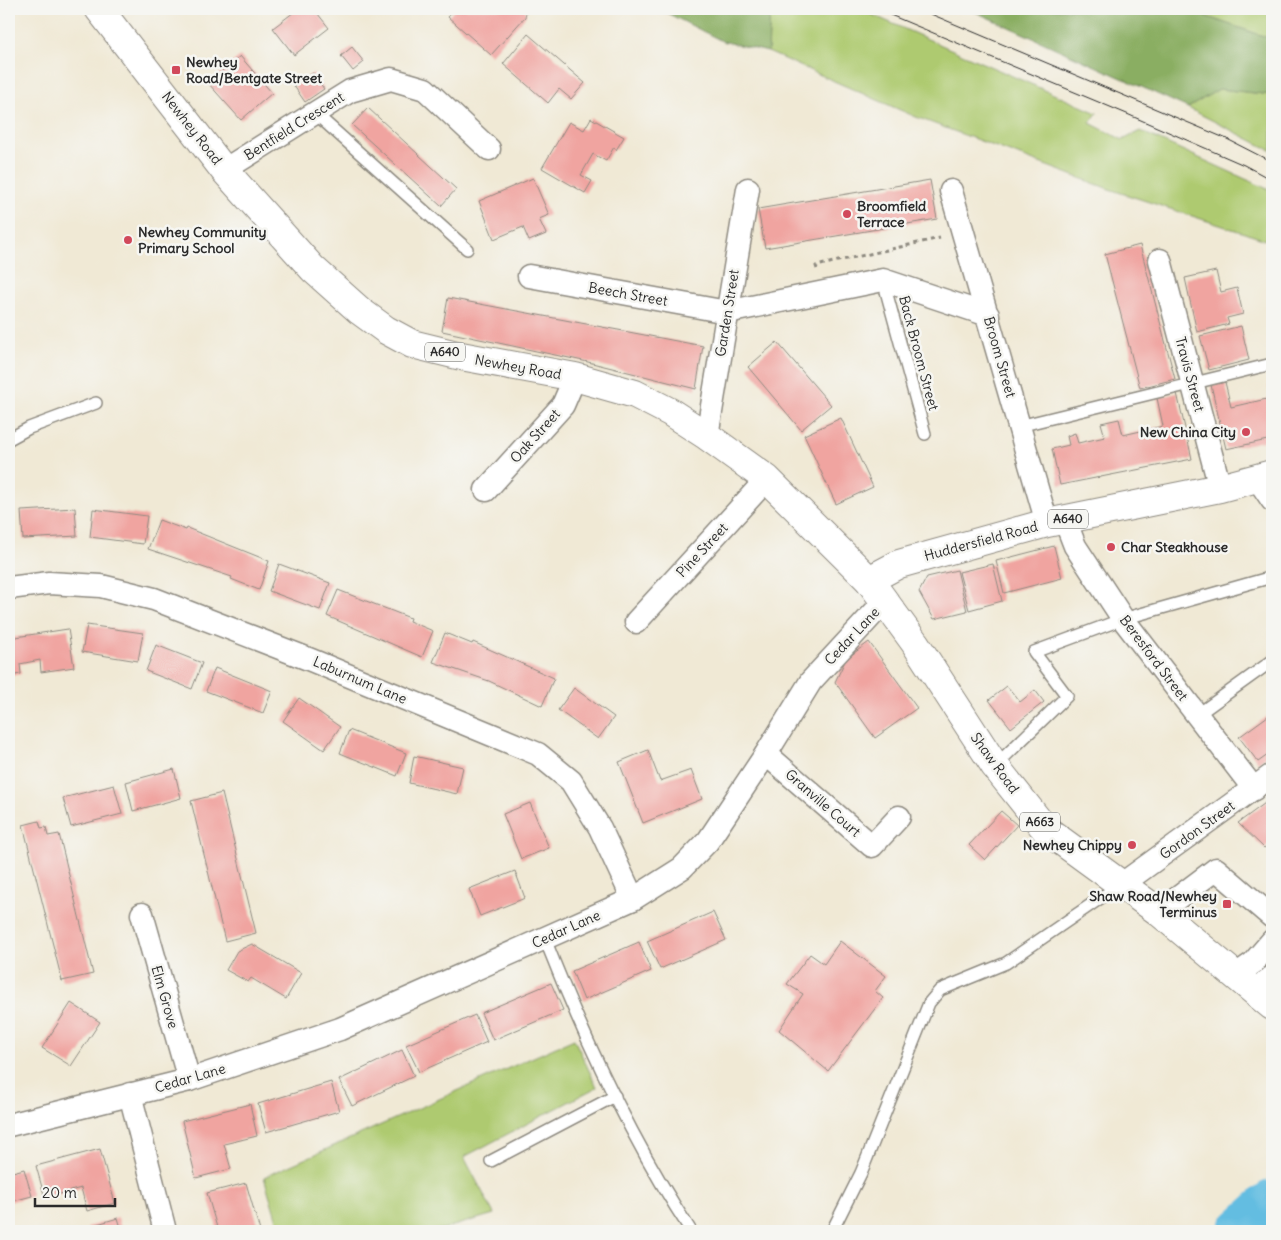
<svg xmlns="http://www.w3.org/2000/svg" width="1281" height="1240" font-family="Delius,sans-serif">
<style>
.green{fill:#aeca70;stroke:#6c7a4e}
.forest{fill:#8aae62;stroke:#5a6c46}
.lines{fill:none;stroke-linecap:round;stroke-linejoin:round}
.river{stroke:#64bde1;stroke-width:48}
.building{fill:#f0a4a0}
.lane-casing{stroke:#8e8a80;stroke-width:14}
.street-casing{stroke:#8e8a80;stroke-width:25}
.primary-casing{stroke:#8e8a80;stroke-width:30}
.path{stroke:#8e8a80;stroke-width:3;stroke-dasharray:4 4;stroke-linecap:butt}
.lane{stroke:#fff;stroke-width:11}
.street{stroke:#fff;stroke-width:22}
.primary{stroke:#fff;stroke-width:28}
.tram{stroke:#2b2b2b;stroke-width:1}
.poi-dot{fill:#d1495b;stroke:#f6f6f2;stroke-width:2}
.labels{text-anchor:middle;stroke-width:5;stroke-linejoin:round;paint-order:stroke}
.shield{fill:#f6f6f2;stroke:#686867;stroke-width:1}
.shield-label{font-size:12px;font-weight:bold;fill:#2b2b2b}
.poi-label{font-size:14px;font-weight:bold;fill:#2b2b2b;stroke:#f6f6f2;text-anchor:start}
.street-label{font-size:14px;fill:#2b2b2b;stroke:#f6f6f2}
</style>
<rect width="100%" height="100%" fill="#f6f6f2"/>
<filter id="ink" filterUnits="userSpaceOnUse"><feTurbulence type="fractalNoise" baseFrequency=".02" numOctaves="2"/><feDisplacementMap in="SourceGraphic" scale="10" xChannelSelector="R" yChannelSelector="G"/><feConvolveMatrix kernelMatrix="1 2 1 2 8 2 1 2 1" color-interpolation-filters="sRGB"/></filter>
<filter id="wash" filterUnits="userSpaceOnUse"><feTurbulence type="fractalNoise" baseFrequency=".0096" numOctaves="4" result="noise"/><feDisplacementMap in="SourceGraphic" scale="20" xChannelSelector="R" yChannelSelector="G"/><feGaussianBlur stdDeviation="1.12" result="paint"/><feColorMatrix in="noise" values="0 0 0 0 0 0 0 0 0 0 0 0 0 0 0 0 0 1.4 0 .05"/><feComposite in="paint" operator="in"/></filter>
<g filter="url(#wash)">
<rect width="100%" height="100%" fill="#f0e9d5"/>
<g class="green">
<path d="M770,9H859L1097,113L1090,123L1123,140L1140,131L1272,191V242L1109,189L916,117L768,52Z"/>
<path d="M1184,9H1269L1272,11V39Z"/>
<path d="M1219,89L1272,95V151L1188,108Z"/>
<path d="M574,1039L597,1087L464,1157L494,1214L436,1231H280L264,1177Z"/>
</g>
<g class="forest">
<path d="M659,9H770L768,52L722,41Z"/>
<path d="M969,9H1184L1272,39V95L1219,89L1188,108Z"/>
</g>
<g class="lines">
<path class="river" d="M1242,1231L1272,1204"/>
</g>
<g id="blocks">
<g class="building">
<path d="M298,9H314L329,28L294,55L273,28Z"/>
<path d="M455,9H525L526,13L525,17L491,55L448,17Z"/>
<path d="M528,34L585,83L571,99L559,89L548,103L503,64Z"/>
<path d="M352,47L364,62L353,71L341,56Z"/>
<path d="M240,56L272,93L241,120L208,83Z"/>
<path d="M313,73L324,89L305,102L294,86Z"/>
<path d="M368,108L456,189L441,206L352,125Z"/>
<path d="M591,118L624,137L616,150L614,147L606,161L593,154L581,175L592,181L585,193L542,168L569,122L584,130Z"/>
<path d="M533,178L549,215L539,219L546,234L529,241L523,227L494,239L479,201Z"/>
<path d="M930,180L937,219L765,248L758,209Z"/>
<path d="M1140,245L1175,379L1140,388L1105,254Z"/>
<path d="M1216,271L1221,292L1237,288L1243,314L1227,318L1229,324L1197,332L1185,278Z"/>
<path d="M448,298L703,346L696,389L588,362L442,331Z"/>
<path d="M1241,326L1249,360L1209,370L1200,336Z"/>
<path d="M777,342L831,405L801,430L748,367Z"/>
<path d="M1225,382L1231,407L1271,398L1268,386L1272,385V439L1226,449L1211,385Z"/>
<path d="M1177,393L1192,459L1060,485L1052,449L1069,445L1067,436L1075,433L1078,443L1105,437L1101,423L1119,419L1123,435L1163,426L1157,398Z"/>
<path d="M841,418L873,487L836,504L804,435Z"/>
<path d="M75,508L77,536L23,539L21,511Z"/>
<path d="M93,509L147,516L143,544L90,537Z"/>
<path d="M159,520L186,530L187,528L269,561L259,590L231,579L232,577L148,549Z"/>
<path d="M1054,546L1062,578L1004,593L996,561Z"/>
<path d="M279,564L330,583L320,610L269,591Z"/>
<path d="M993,564L1002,601L969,610L959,572Z"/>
<path d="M957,570L967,611L934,619L919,592L927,577Z"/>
<path d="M338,590L410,618L409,621L433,631L422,657L327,616Z"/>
<path d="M87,625L143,633L138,661L82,652Z"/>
<path d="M68,629L74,667L41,672L40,660L20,664L21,674L9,676V638Z"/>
<path d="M445,633L472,644L473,642L554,678L542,706L489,681L433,662Z"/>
<path d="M869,642L917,708L875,738L835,682L846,659Z"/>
<path d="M156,645L202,663L192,689L146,671Z"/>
<path d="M215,668L272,691L263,713L206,691Z"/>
<path d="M1007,686L1020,702L1035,690L1044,702L1011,728L989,700Z"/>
<path d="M574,688L614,717L598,739L558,710Z"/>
<path d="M299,698L340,727L324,750L283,721Z"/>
<path d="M1272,713V752L1258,762L1239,737Z"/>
<path d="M349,730L406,753L397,776L340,753Z"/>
<path d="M648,750L660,781L691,770L702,799L643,823L619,762Z"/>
<path d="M414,756L463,767L457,794L409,783Z"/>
<path d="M174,769L181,798L133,811L126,782Z"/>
<path d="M114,785L122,814L71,827L63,798Z"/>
<path d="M222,793L256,933L225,941L191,801Z"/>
<path d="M1272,798V842L1264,848L1238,823Z"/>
<path d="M530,803L549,848L521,859L503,814Z"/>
<path d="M1001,811L1017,825L985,860L969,845Z"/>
<path d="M39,821L41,828L46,827L48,836L59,834L93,974L62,981L23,825Z"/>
<path d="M515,871L525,898L480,916L469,889Z"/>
<path d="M713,912L726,940L660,969L647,941Z"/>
<path d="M840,941L886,976L875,991L883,998L828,1071L779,1030L803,994L787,984L810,954L824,964Z"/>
<path d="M639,942L651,971L584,1000L572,971Z"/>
<path d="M252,944L301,973L286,999L251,978L248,982L226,970L237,951Z"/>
<path d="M551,983L563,1010L493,1040L481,1013Z"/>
<path d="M71,1003L100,1022L71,1066L42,1048Z"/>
<path d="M475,1015L487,1042L419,1072L406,1045Z"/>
<path d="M402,1050L414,1076L352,1106L339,1080Z"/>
<path d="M331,1082L339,1111L266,1132L258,1104Z"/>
<path d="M250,1104L257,1136L224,1144L231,1169L196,1178L182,1121Z"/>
<path d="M100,1149L115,1203L87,1211L81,1188L45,1198L36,1166Z"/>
<path d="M24,1169L32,1196L9,1202V1173Z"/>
<path d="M246,1183L260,1231H218L207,1193Z"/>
<path d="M118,1218L122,1231H89L87,1227Z"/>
</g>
</g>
</g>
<g filter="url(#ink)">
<use href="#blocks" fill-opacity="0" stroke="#8e8a80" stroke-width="1"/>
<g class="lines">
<defs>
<g id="lane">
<path d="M316,114L467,249"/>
<path d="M883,280L925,434"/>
<path d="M1019,426L1272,364"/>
<path d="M9,439L29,428L96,403"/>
<path d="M1197,715L1272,661"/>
<path d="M995,766L1067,696L1034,652L1123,619L1272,577"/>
<path d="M545,939C585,1041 631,1140 691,1231"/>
<path d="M491,1161L615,1096"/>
<path d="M832,1231L861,1173L929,1003L940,990L1006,963L1121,884"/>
</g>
<g id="street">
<path d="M224,170L350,91L391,79L425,89L489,149"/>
<path d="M951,191L1047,523"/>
<path d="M1160,260L1220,488"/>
<path d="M529,276L727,312L883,280L988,315"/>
<path d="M707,436L748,189"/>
<path d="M1257,478L1272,500"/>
<path d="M486,490L563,405L575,377"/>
<path d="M1065,520L1075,546L1123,619L1254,789"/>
<path d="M9,588L49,583L101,586L154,599L311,660L538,754L571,781L600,828L633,899"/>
<path d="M636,622L767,479"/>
<path d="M766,754L872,846L899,817"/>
<path d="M1122,884L1272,775"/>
<path d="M1159,912L1216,869L1272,917"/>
<path d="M142,914L189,1080"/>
<path d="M1236,975L1253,963L1272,941"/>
<path d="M1253,991L1272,977"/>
<path d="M130,1094L165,1231"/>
<path d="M9,1125L189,1080L340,1029L633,899L682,868L708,841L766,754L811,681L884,602"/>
</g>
<g id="primary">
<path d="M99,9L224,170L313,269L360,311L386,330L412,344L461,356L575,377L635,394L670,412L707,436L767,479L869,580L915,643L995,766L1045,829L1159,912L1272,1006"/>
<path d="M869,580L899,564L1047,523L1220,488L1272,474"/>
</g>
</defs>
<use href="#lane" class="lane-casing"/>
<use href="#street" class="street-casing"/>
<use href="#primary" class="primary-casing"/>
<path class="path" d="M817,269L816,266L940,238"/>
<use href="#lane" class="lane"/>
<use href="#street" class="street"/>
<use href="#primary" class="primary"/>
<g class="tram">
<path d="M876,9L1127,114L1244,165L1272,180"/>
<path d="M919,9L1227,139L1272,162"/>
</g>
</g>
</g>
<g class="poi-dot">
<rect x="171" y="65" width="10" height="10" rx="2.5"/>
<circle cx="847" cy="214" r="5"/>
<circle cx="128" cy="240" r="5"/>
<circle cx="1246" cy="432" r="5"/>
<circle cx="1111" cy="547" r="5"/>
<circle cx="1132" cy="845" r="5"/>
<rect x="1222" y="899" width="10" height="10" rx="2.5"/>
</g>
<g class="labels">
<g class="shield">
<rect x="425" y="342.5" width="40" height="19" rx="4"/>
<rect x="1048" y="509.5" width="40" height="19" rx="4"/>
<rect x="1020" y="812.5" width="40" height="19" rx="4"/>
</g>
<g class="shield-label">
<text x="445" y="356">A640</text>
<text x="1068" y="523">A640</text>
<text x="1040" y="826">A663</text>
</g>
<g class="poi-label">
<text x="186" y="67">Newhey<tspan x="186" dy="16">Road/Bentgate Street</tspan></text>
<text x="857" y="211">Broomfield<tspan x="857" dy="16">Terrace</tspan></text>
<text x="138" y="237">Newhey Community<tspan x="138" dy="16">Primary School</tspan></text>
<text x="1236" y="437" text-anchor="end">New China City</text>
<text x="1121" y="552">Char Steakhouse</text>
<text x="1122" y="850" text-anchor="end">Newhey Chippy</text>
<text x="1217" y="901" text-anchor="end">Shaw Road/Newhey<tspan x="1217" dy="16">Terminus</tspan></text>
</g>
<g class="street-label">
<text transform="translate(294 126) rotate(-32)" y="5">Bentfield Crescent</text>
<text transform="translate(192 128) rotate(52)" y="5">Newhey Road</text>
<text transform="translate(628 294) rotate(10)" y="5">Beech Street</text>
<text transform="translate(727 313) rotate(-81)" y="5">Garden Street</text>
<text transform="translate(919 353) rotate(75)" y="5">Back Broom Street</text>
<text transform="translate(1000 357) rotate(74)" y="5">Broom Street</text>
<text transform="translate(518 367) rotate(10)" y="5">Newhey Road</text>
<text transform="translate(1190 374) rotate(75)" y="5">Travis Street</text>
<text transform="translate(535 436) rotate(-48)" y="5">Oak Street</text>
<text transform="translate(981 541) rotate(-15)" y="5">Huddersfield Road</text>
<text transform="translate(702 550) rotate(-47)" y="5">Pine Street</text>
<text transform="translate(852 636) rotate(-47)" y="5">Cedar Lane</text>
<text transform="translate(1154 658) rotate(53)" y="5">Beresford Street</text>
<text transform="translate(360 680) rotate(23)" y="5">Laburnum Lane</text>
<text transform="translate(995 763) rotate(54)" y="5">Shaw Road</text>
<text transform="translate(823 803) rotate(41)" y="5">Granville Court</text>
<text transform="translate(1197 830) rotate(-36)" y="5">Gordon Street</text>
<text transform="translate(566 929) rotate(-24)" y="5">Cedar Lane</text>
<text transform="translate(165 997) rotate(74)" y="5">Elm Grove</text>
<text transform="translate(190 1078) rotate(-16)" y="5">Cedar Lane</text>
</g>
</g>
<rect width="1281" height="1240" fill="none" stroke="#f6f6f2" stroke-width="30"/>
<path d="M35 1198v8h80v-8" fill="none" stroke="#2b2b2b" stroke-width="2.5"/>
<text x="42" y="1198" font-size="15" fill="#2b2b2b" stroke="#f6f6f2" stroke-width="4" paint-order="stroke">20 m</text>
</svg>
